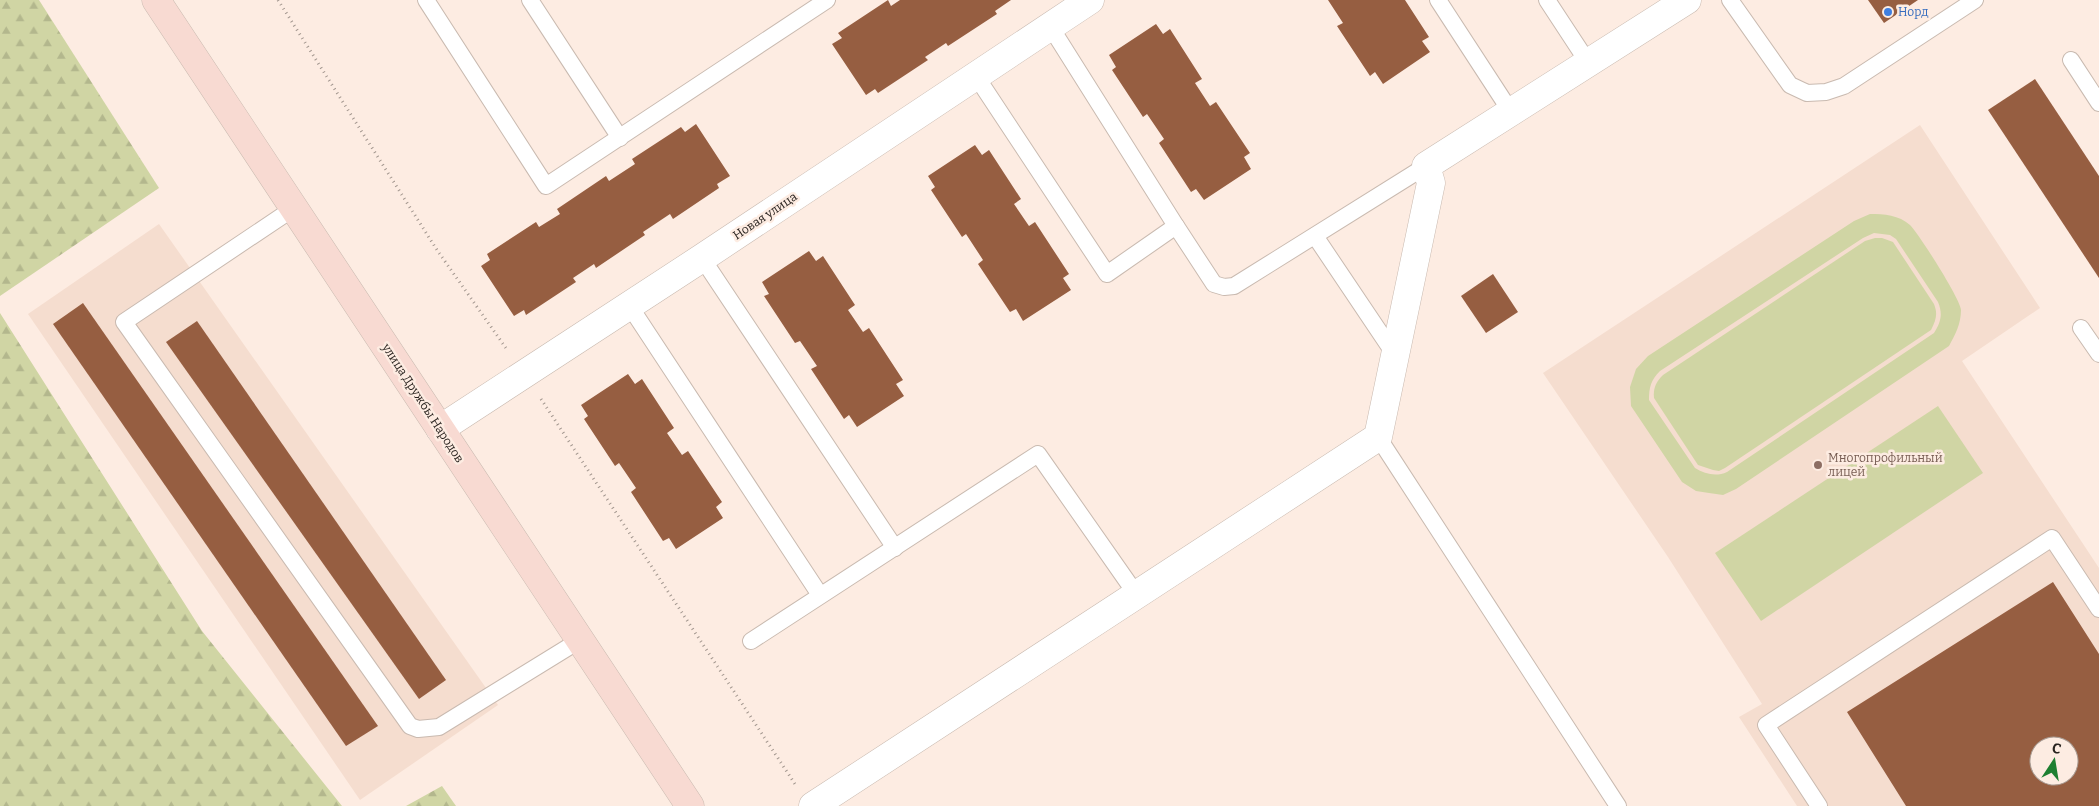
<svg xmlns="http://www.w3.org/2000/svg" width="2099" height="806" font-family="Bitter,serif">
<style>
.built{fill:#f5ddcf;fill-rule:evenodd}
.forest{fill:url(#forest-firs)}
.park{fill:#d0d5a4;fill-rule:evenodd}
.building{fill:#965e41;fill-rule:evenodd}
.lines{fill:none;stroke-linecap:round;stroke-linejoin:round}
.lane-casing{stroke:#c9bab0;stroke-width:18}
.street-casing{stroke:#c9bab0;stroke-width:29}
.secondary-casing{stroke:#c9bab0;stroke-width:29}
.path{stroke:#a2968e;stroke-width:3;stroke-dasharray:1 4;stroke-linecap:butt}
.lane{stroke:#fff;stroke-width:16}
.street{stroke:#fff;stroke-width:28}
.secondary{stroke:#f8dad2;stroke-width:28}
.shop-dot{fill:#3f7fe0;stroke:#fdece2;stroke-width:2}
.education-dot{fill:#8d6e63;stroke:#fdece2;stroke-width:2}
.labels{text-anchor:middle;stroke-width:5;stroke-linejoin:round;paint-order:stroke}
.shop-label{font-size:12px;fill:#366cbe;stroke:#fdece2;text-anchor:start}
.street-label{font-size:12px;fill:#29231f;stroke:#fdece2}
.education-label{font-size:12px;fill:#785e54;stroke:#fdece2;text-anchor:start}
</style>
<defs>
<pattern id="forest-firs" width="22" height="20" patternUnits="userSpaceOnUse" patternTransform="scale(1.25)"><rect width="22" height="20" fill="#d0d5a4"/><path d="M5 1l3.5 6h-7zM16 11l3.5 6h-7z" fill="#b3b78d"/></pattern>
</defs>
<rect width="100%" height="100%" fill="#fdece2"/>
<g class="built">
<path d="M1920,125L2040,308L1962,361L2099,568V806H1797L1739,717L1762,704L1668,557L1543,373ZM2039,746H2069V776H2039Z"/>
<path d="M159,224L498,705L360,800L28,314Z"/>
</g>
<g class="forest">
<path d="M0,0H39L159,188L0,296Z"/>
<path d="M0,313L202,631L342,806H0Z"/>
<path d="M442,786L456,806H406Z"/>
</g>
<g class="park">
<path d="M1870,214C1884,214 1899,215 1910,225C1919,234 1961,300 1961,310C1961,324 1955,335 1949,346L1736,489L1723,495L1709,493L1696,491L1682,482L1631,406L1630,387L1636,369L1648,356L1854,221ZM1874,233L1890,235L1896,239L1938,302C1943,314 1941,322 1934,333L1727,472C1716,477 1705,474 1695,468L1649,400C1649,387 1651,380 1660,371L1863,238Z"/>
<path d="M1875,238H1882L1893,242L1934,304C1938,314 1936,320 1931,330L1725,468L1719,471L1713,470L1698,465L1654,398C1653,388 1656,382 1663,375L1865,241Z"/>
<path d="M1938,406L1983,473L1761,621L1715,553Z"/>
</g>
<g class="building">
<path d="M888,0L891,6L900,0H1011L995,11L997,14L948,46L946,43L925,57L928,60L878,93L875,89L866,95L832,44L842,38L838,33Z"/>
<path d="M1328,0H1405L1429,37L1422,41L1430,52L1383,84L1375,72L1370,76L1337,26L1343,23Z"/>
<path d="M1868,0H1918L1884,23Z"/>
<path d="M1156,24L1163,34L1170,29L1202,79L1195,83L1210,106L1216,102L1250,153L1244,157L1251,169L1204,200L1196,189L1191,192L1159,143L1164,139L1147,114L1143,117L1112,70L1116,67L1109,55Z"/>
<path d="M2035,79L2099,176V278L1988,110Z"/>
<path d="M696,124L730,176L717,184L719,188L673,219L670,214L643,232L645,235L596,268L594,264L573,278L576,282L526,315L524,310L514,316L481,266L490,260L487,254L536,222L539,227L560,214L557,209L606,176L609,181L635,164L632,159L681,127L685,132Z"/>
<path d="M975,145L982,155L989,150L1021,199L1014,204L1029,226L1035,222L1069,274L1063,278L1071,290L1023,321L1016,309L1010,312L978,264L983,260L966,234L962,237L931,190L935,187L928,176Z"/>
<path d="M809,251L816,261L823,256L855,305L848,310L863,332L869,328L903,380L896,384L904,396L857,427L849,415L844,419L811,369L817,366L800,341L795,343L764,296L769,294L762,282Z"/>
<path d="M1493,274L1518,312L1486,333L1461,296Z"/>
<path d="M83,303L378,726L346,746L53,324Z"/>
<path d="M197,321L446,680L419,699L166,342Z"/>
<path d="M628,374L635,384L642,379L674,428L667,433L682,455L688,451L722,502L716,507L723,518L676,549L669,538L663,541L631,492L636,488L619,463L615,466L584,419L588,416L581,405Z"/>
<path d="M2053,582L2099,654V806H1906L1847,712ZM2039,746H2069V776H2039Z"/>
</g>
<g class="lines">
<defs>
<g id="lane">
<path d="M426,0L546,186L827,0"/>
<path d="M530,0L620,138"/>
<path d="M1438,0L1511,112"/>
<path d="M1547,0L1589,64"/>
<path d="M1730,0L1790,85L1807,93L1826,92L1844,86L1975,0"/>
<path d="M2071,60L2099,103"/>
<path d="M976,76L1107,274L1176,226L1050,26"/>
<path d="M294,208L124,322L410,726L418,729L439,727L580,640"/>
<path d="M1176,226L1214,284L1224,287L1234,286L1426,166"/>
<path d="M1315,236L1395,355"/>
<path d="M702,258L895,548"/>
<path d="M629,305L820,595"/>
<path d="M2081,328L2099,354"/>
<path d="M1378,437L1618,806"/>
<path d="M751,641L1038,454L1136,594"/>
<path d="M1819,806L1766,725L2052,538L2099,609"/>
</g>
<g id="street">
<path d="M440,429L702,258L1090,0"/>
<path d="M813,806L1378,437L1431,183L1426,166L1687,0"/>
</g>
<path id="secondary" d="M156,0L690,806"/>
</defs>
<use href="#lane" class="lane-casing"/>
<use href="#street" class="street-casing"/>
<use href="#secondary" class="secondary-casing"/>
<g class="path">
<path d="M278,0L437,250L508,351"/>
<path d="M541,399L795,784"/>
</g>
<use href="#lane" class="lane"/>
<use href="#street" class="street"/>
<use href="#secondary" class="secondary"/>
</g>
<circle class="shop-dot" cx="1888" cy="12" r="5"/>
<circle class="education-dot" cx="1818" cy="465" r="5"/>
<g class="labels">
<g class="shop-label">
<text x="1898" y="16">Норд</text>
</g>
<g class="street-label">
<text transform="translate(765 216) rotate(-34)" y="4">Новая улица</text>
<text transform="translate(423 403) rotate(57)" y="4">улица Дружбы Народов</text>
</g>
<g class="education-label">
<text x="1828" y="462">Многопрофильный<tspan x="1828" dy="14">лицей</tspan></text>
</g>
</g>
<g transform="translate(2054 761) rotate(12)"><circle r="24" fill="#fdece2" stroke="#a89c94"/>
<path d="M0-4L9 19L0 12L-9 19Z" fill="#1e7f31"/>
<text y="-8" font-size="14" font-weight="bold" text-anchor="middle" fill="#29231f">С</text>
</g>
</svg>
